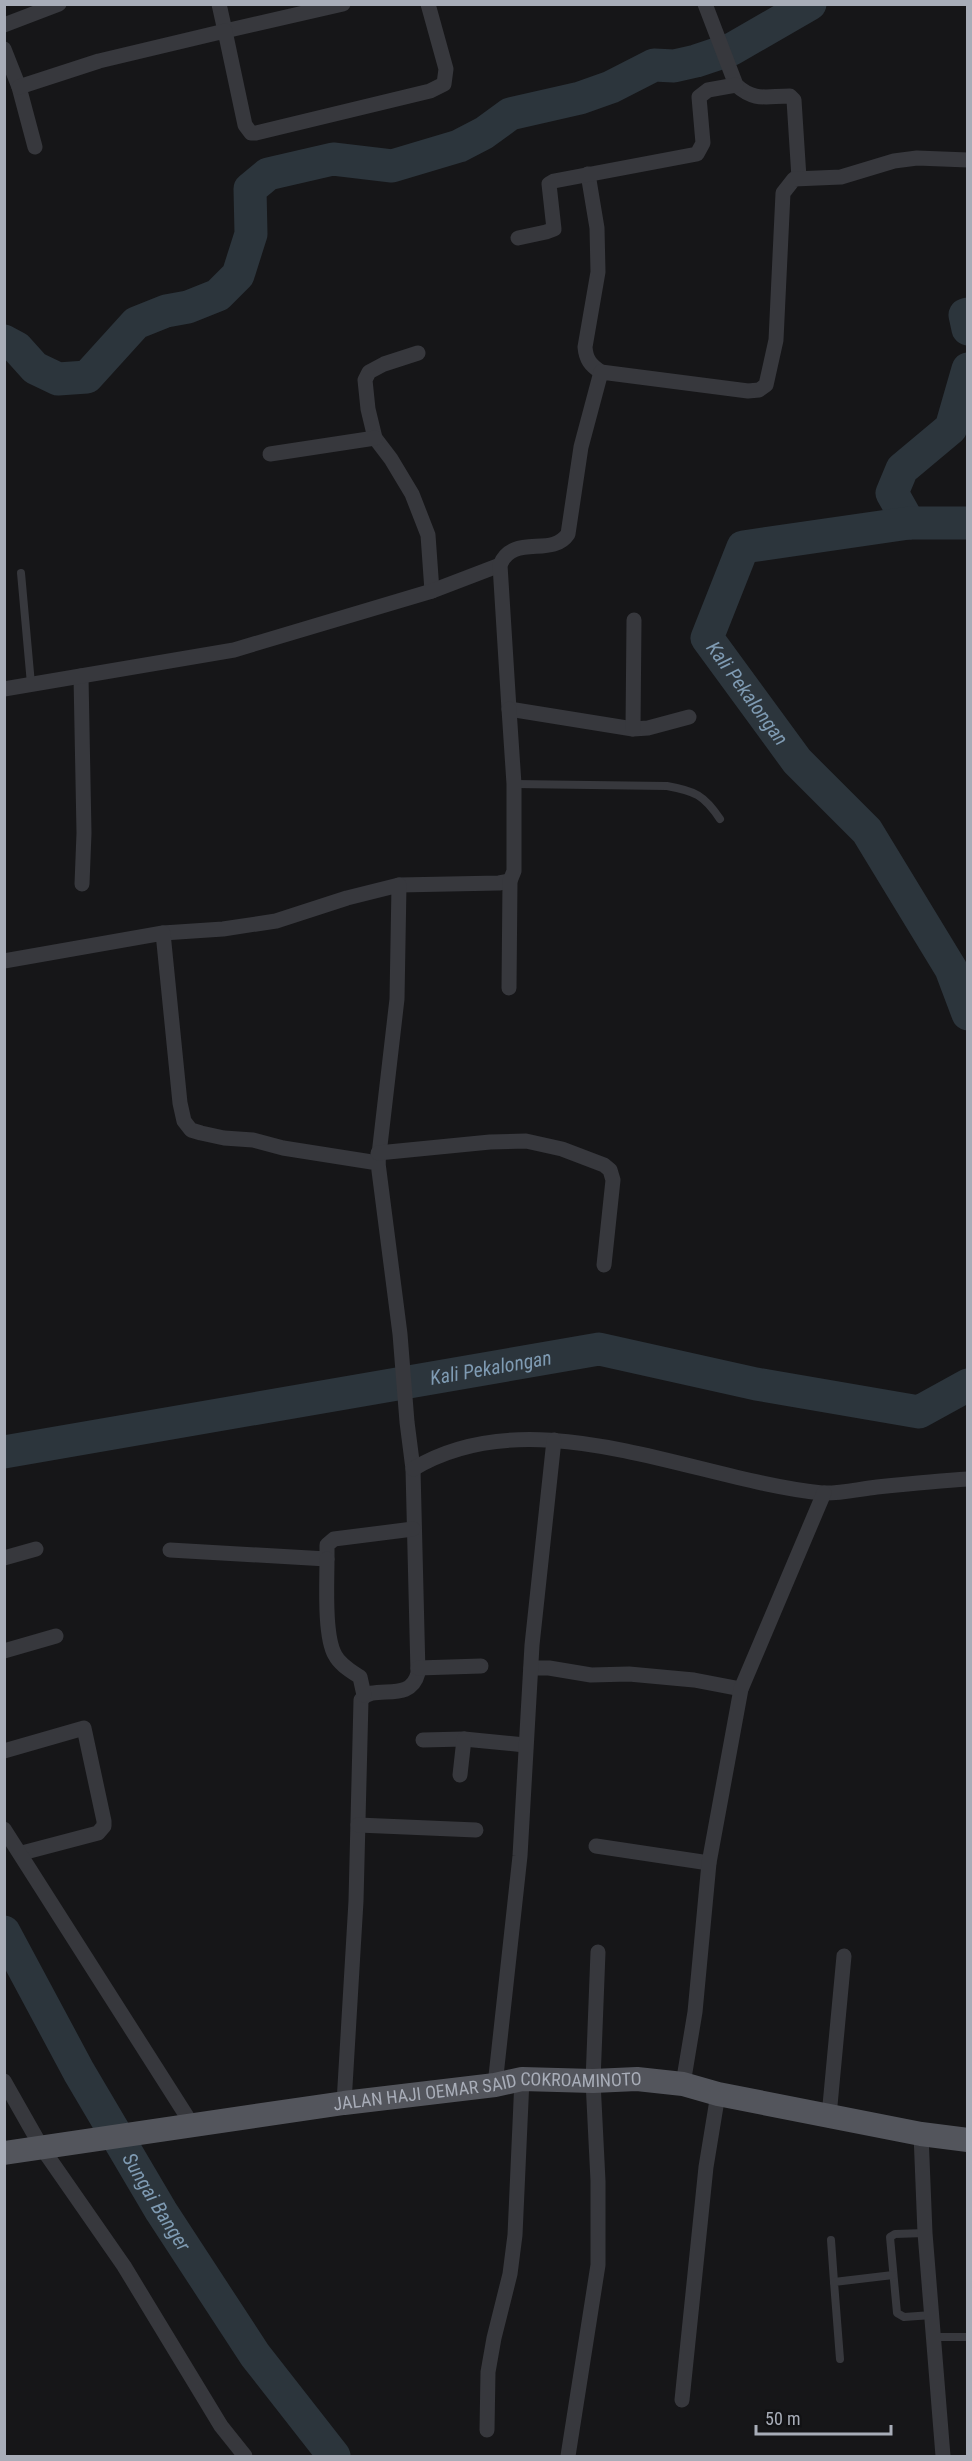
<svg xmlns="http://www.w3.org/2000/svg" width="972" height="2461" font-family="'Roboto Condensed',sans-serif">
<style>
.lines{fill:none;stroke-linecap:round;stroke-linejoin:round}
.river{stroke:#2c353c;stroke-width:33}
.lane{stroke:#37383d;stroke-width:8}
.street{stroke:#37383d;stroke-width:15}
.primary{stroke:#53555c;stroke-width:24}
.labels{text-anchor:middle;stroke-width:4.5;stroke-linejoin:round;paint-order:stroke}
.street-label{font-size:18px;fill:#a8adb8;stroke:#111113}
.water-label{font-size:20px;font-style:italic;fill:#7f9bb3;stroke:#111113}
</style>
<rect width="100%" height="100%" fill="#161618"/>
<g class="lines">
<g class="river">
<path d="M968,314L965,315L968,329"/>
<path d="M4,341L17,348L35,368L58,379L87,377L136,323L166,311L188,307L218,295L238,275L251,234L250,189L268,174L333,159L392,166L459,146L484,133L510,114L580,98L611,87L654,65L674,66L696,61L732,49L810,4"/>
<path d="M909,523L892,493L902,469L951,428L968,369"/>
<path id="s1" d="M968,523H909L743,547L707,638L797,761L867,831L951,969L968,1014"/>
<path id="s2" d="M4,1452L599,1349L756,1384L919,1412L968,1385"/>
<path id="s3" d="M4,1932L79,2072L161,2211L255,2355L334,2456"/>
</g>
<g class="lane">
<path d="M21,573L31,684"/>
<path d="M514,784L667,786C695,791 704,795 720,819"/>
<path d="M925,2233L895,2234L890,2237L897,2313L904,2317L932,2315"/>
<path d="M831,2240L834,2282"/>
<path d="M933,2337H968"/>
<path d="M840,2359L834,2282L893,2275"/>
</g>
<g class="street">
<path d="M219,4L225,31L343,4"/>
<path d="M705,4L736,85C755,102 766,96 790,96L794,100L799,178"/>
<path d="M4,25L59,4"/>
<path d="M4,49L19,87L35,147"/>
<path d="M19,87L99,61L225,31L245,125L251,133H256L430,91L444,84L446,69L428,4"/>
<path d="M588,174L597,228L598,272L585,347C586,359 590,365 601,372"/>
<path d="M518,238L546,232L554,229L549,184L554,181L697,154L703,143L699,97L708,90L736,85"/>
<path d="M418,353L384,364L369,372L365,380L368,409L375,438L391,459L412,494L428,535L432,591"/>
<path d="M270,454L375,438"/>
<path d="M81,676L84,833L82,884"/>
<path d="M4,689L234,650L432,591L500,565"/>
<path d="M689,717L648,728L633,729L509,709L500,565C513,533 552,558 568,534L581,447L601,372L748,391L759,390L766,385L776,340L783,193L794,179L841,177L894,161L917,158L968,160"/>
<path d="M633,729L634,620"/>
<path d="M399,885L499,883L510,881"/>
<path d="M163,933L223,929L276,921L347,898L399,885L397,999L378,1163"/>
<path d="M4,961L163,933L180,1103L184,1121L191,1130L201,1133L224,1138L253,1140L283,1148L378,1163L400,1334L407,1422L413,1469L418,1673C410,1705 373,1682 361,1700L356,1901L344,2103"/>
<path d="M509,988L510,881L514,871V784L509,709"/>
<path d="M378,1153L490,1142L526,1141L562,1149L604,1165L610,1170L613,1180L604,1265"/>
<path d="M413,1469C533,1396 694,1480 822,1493C839,1494 859,1489 877,1487C907,1484 937,1481 968,1479"/>
<path d="M170,1550L327,1559V1545L334,1539L413,1529"/>
<path d="M4,1558L36,1549"/>
<path d="M327,1559C327,1582 324,1636 335,1655C340,1665 351,1671 360,1677L364,1695"/>
<path d="M4,1651L56,1636"/>
<path d="M418,1668L481,1666"/>
<path d="M531,1668H549L591,1675L629,1674L694,1680L741,1689"/>
<path d="M423,1740L464,1739L525,1745"/>
<path d="M4,1751L84,1728L104,1821V1826L98,1833L22,1853"/>
<path d="M460,1775L464,1739"/>
<path d="M358,1825L476,1830"/>
<path d="M4,1829L193,2126"/>
<path d="M596,1846L709,1863"/>
<path d="M4,2081L42,2148L124,2266L221,2426L245,2456"/>
<path d="M683,2084L695,2012L709,1863L741,1689L824,1493"/>
<path d="M495,2085L520,1856L532,1645L554,1440"/>
<path d="M829,2116L844,1956"/>
<path d="M921,2134L925,2233L943,2456"/>
<path d="M682,2400L706,2167L718,2094"/>
<path d="M487,2430L488,2372L494,2338L510,2274L515,2235L522,2079"/>
<path d="M568,2456L598,2265V2181L593,2081L598,1952"/>
</g>
<path class="primary" id="s4" d="M4,2153L344,2103L495,2085L522,2079L593,2081L637,2079L683,2084L718,2094L921,2134L968,2140"/>
</g>
<g class="labels">
<g class="street-label">
<text dy="6" stroke="none"><textPath href="#s4" startOffset="488">JALAN HAJI OEMAR SAID COKROAMINOTO</textPath></text>
</g>
<g class="water-label">
<text dy="7" stroke="none"><textPath href="#s1" startOffset="393">Kali Pekalongan</textPath></text>
<text dy="7" stroke="none"><textPath href="#s2" startOffset="494">Kali Pekalongan</textPath></text>
<text dy="7" stroke="none"><textPath href="#s3" startOffset="310">Sungai Banger</textPath></text>
</g>
</g>
<rect width="972" height="2461" fill="none" stroke="#a8adb8" stroke-width="12"/>
<path d="M756 2425v9h135v-9" fill="none" stroke="#a8adb8" stroke-width="3"/>
<text x="765" y="2425" font-size="18" fill="#a8adb8" stroke="#111113" stroke-width="4.5" paint-order="stroke">50 m</text>
</svg>
